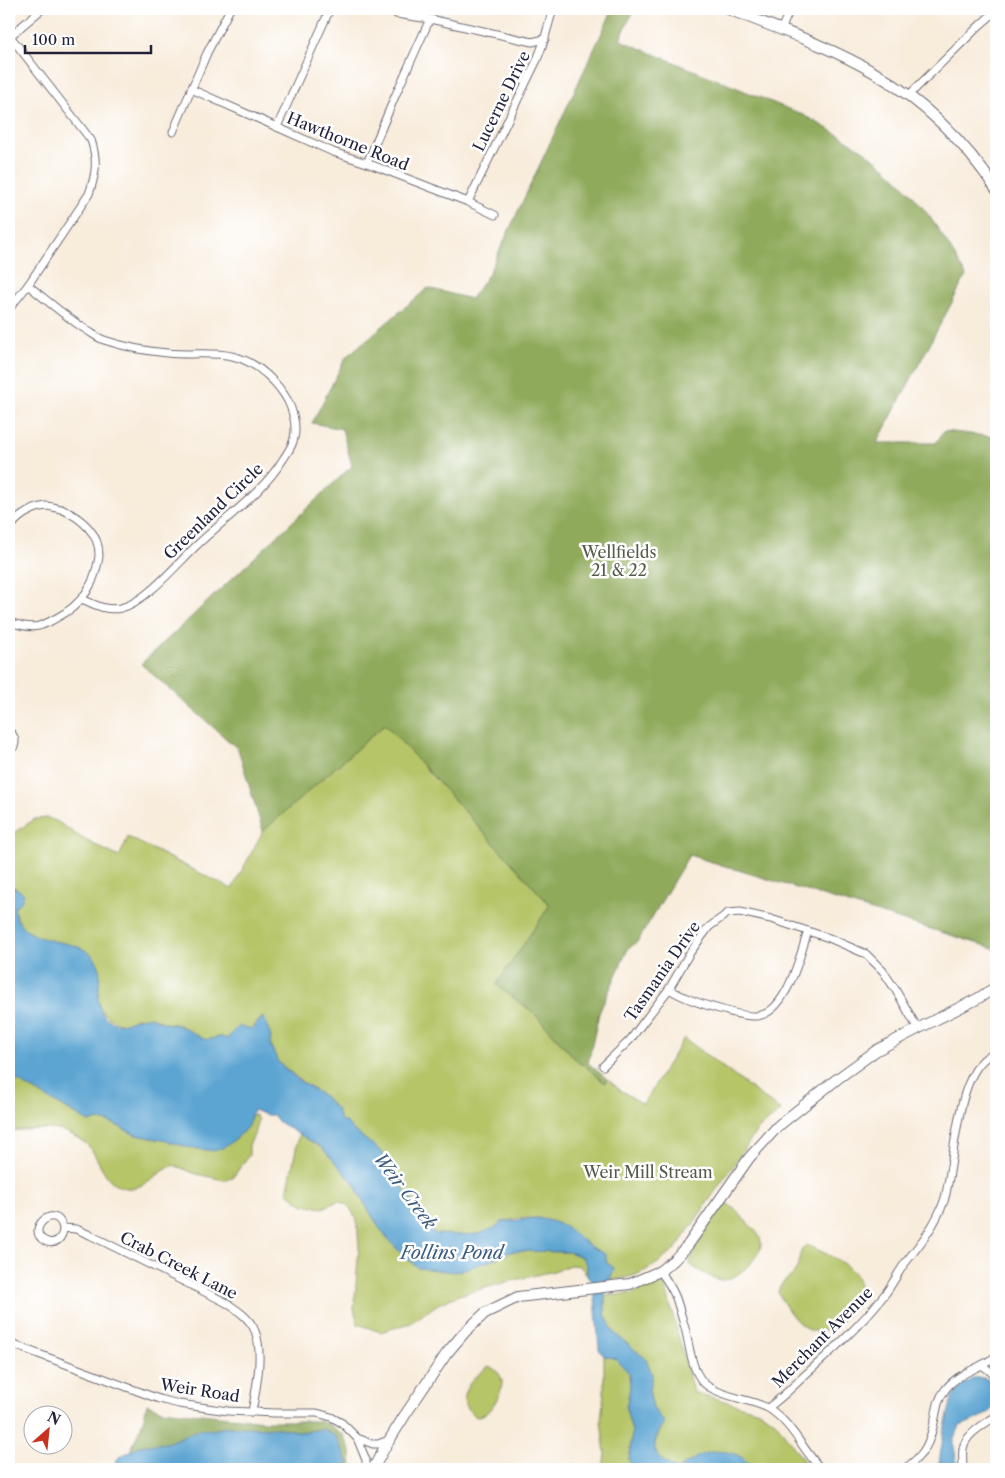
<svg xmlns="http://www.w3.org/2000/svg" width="1005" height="1478" font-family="'Libre Caslon Text',serif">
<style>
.green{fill:#b5c568;stroke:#6c7452}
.forest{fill:#90aa5c;stroke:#59664c}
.water{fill:#5ca4d2;stroke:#3f6386}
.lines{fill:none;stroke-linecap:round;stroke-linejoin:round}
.minor-casing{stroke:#6d6973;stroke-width:9}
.secondary-casing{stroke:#6d6973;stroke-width:12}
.minor{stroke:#fff;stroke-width:7}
.secondary{stroke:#fff;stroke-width:10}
.labels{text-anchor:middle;stroke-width:5;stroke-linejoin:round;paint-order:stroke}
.street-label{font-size:16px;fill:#22223b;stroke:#fff}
.park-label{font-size:16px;fill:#555b4b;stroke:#fff}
.water-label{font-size:18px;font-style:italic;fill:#3c5c7f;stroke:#fff}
</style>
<rect width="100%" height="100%" fill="#fff"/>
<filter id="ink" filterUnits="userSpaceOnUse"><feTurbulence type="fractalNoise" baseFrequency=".02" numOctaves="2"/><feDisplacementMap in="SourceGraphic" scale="10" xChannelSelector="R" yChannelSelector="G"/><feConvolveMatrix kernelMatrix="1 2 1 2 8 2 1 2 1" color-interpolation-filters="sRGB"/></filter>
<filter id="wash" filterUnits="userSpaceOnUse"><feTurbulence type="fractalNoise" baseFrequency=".0096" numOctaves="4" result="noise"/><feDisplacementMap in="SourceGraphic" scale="20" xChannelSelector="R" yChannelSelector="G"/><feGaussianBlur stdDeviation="1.12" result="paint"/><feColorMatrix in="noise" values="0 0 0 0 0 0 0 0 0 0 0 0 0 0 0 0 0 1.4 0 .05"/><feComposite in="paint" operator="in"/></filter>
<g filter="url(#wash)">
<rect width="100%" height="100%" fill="#f8ecdb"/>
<g class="green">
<path d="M385,724L550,905L497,985L533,1012L579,1063L584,1065L605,1083L607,1079L620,1090L643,1104L684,1038L781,1111L758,1129L677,1247C658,1265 637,1279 610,1280L614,1268L607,1263L598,1250L591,1247L564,1226L538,1218H519L502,1222L494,1228L479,1234L464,1235L436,1234L428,1228L416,1206L390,1170L387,1162L382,1152L353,1130L347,1123L341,1121L336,1109L278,1062L270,1044L262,1017L252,1029L244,1027L237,1028L227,1039L219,1037L205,1040L177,1024L166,1023L151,1017L137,1018L123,1024C91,1016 98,994 100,967L53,941L36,937L23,927L16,917L14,907L21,902L16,888L9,887V836L35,819L48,818L58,822L83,839L119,857L128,837L232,889L263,831Z"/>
<path d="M9,1069L11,1077L89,1122L100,1120L112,1123L136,1135L163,1140L248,1126L250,1116L255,1115L258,1120L254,1135L249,1145V1155L233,1177L224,1180L196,1174L174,1165C162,1170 145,1186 134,1188C103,1191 102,1158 86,1144C80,1139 70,1133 63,1131C48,1127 25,1131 9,1130Z"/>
<path d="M299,1134L322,1148L353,1182L365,1204L380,1229L398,1250L487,1262L513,1251L569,1252L582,1257L587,1266V1275L580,1266L570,1265L554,1271L515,1280L459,1295L438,1304L411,1323L380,1332L358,1324L354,1309L359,1247L357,1220L348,1205L338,1201L323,1208L304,1205L287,1193Z"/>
<path d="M725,1205C734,1205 738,1212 743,1218C749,1225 761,1233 761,1243C762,1256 737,1279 724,1280C715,1281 696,1269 689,1264C692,1250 715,1216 725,1205Z"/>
<path d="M807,1245C821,1251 844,1261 854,1273C873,1297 835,1339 810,1330C796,1325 784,1305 778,1292C783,1277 790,1281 796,1270C801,1262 797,1250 807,1245Z"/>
<path d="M663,1277L693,1392L759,1411L766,1415L774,1420L781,1429L806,1464L803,1469H752L748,1462L683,1466L676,1469C655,1458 648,1449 662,1428L653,1408L649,1390L652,1374L646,1359L614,1333L605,1314V1296L634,1293Z"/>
<path d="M604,1356L616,1358L629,1372L630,1388L626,1409L632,1432L629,1460L633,1469H603L605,1454L601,1420L604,1392Z"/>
<path d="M489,1366C494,1369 501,1373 502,1381C503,1391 492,1412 482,1415C481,1416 476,1416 474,1416C472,1413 468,1410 466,1407C458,1389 477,1375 489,1366Z"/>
</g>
<g class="forest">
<path d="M613,9H634L620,40L803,115C831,130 862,147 887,169C920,198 945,237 966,276L877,443H936L944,431L996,437V949L689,855L638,941L628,949L599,1013L588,1063L607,1079L605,1083L584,1065L579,1063L533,1012L496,985L550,905L385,724L263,831L238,749L141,664L352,466L342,429L312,423L346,357L428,288L471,299L488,275Z"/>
<path d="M147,1404L162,1410L239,1418L263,1421H319L328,1424L343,1435L351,1451L352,1469H348V1463L336,1437L322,1429L303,1432L278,1428L225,1427L213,1430L200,1429L167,1443L140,1446L130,1452L143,1421Z"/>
</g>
<g class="water">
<path d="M9,887L16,888L24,894L21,902L14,907C20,951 70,933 93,956C111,973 84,1008 112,1022C125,1028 134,1016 149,1017C153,1017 155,1020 159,1021C168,1025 176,1024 185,1028C191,1031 198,1038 205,1039C210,1041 215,1037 220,1037C222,1037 225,1038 227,1039L237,1027H244L252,1029L263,1017L266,1023L271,1037L270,1044L278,1062L297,1079L325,1097L336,1109L341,1121L347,1123L353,1130L382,1152L387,1162L390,1170L416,1206L428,1228L436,1234L464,1235L479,1234L494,1228L502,1222L538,1218L551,1221L564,1226L591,1247L605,1254L607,1263L614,1268L605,1292V1314L614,1333L646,1359L652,1374L649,1390L653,1408L664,1422C662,1427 659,1431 657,1436C649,1453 663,1462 676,1469C686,1465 694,1457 704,1454C722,1448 743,1452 752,1469H633L629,1460L632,1432L626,1408L630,1388L629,1373L616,1359L604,1356L599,1350L594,1285L587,1275V1266L582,1257L569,1252L513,1251L487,1262L455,1272L418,1268L398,1250L380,1229L365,1204L353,1182L322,1148L277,1121L273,1115H267L253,1110L248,1126L238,1137L225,1147L214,1151L191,1148L163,1140L136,1135L112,1123L100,1120L89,1122L11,1077L9,1069Z"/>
<path d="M974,1378C977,1378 983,1377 986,1379C1000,1384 999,1404 989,1412C980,1419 970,1422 960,1426L953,1441L958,1469H938L944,1431L952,1398L964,1384Z"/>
<path d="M225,1427L278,1428L303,1432L322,1429L336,1437L348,1463V1469H111L119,1457L140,1446L167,1443L200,1429L213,1430Z"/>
</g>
</g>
<g filter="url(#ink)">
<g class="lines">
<defs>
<g id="minor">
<path d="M396,14L430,19L532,42L545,39"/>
<path d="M781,30L790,9"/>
<path d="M9,37L42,9"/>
<path d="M191,89L333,152L367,163L468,202L495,215"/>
<path d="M908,96L980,25L996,11"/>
<path d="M277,127L330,9"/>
<path d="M173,132L207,53L230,9"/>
<path d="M367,163L396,94L430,19"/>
<path d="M468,202L537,60L543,44L553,9"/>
<path d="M28,285C47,301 66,317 88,331C93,334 98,338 104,340C125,347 145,351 167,353C206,357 234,345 267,375C275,382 283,392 288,401C293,412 297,426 294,438C293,445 288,452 284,458C262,494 226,517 196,546C177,564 146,602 121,608C106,611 95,605 82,599"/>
<path d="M9,309L28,285L89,194C96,174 98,161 91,140L10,36"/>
<path d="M9,530C16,517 31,508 46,506C51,506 56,508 61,509C80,517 100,533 99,556C98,565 95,574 92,582C86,595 78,605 65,613C41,627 37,631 9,622"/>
<path d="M9,731C16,737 18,746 9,751"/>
<path d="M669,989C685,999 704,1005 723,1010C734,1013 745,1017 757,1016C787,1013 800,955 808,931"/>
<path d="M603,1066L630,1040L642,1024L669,989L689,954L709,927L728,913L740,912L771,919L829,938L866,954L883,971L895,989L918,1029"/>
<path d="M63,1228C63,1238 55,1246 45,1241C24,1230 56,1201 63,1228L76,1229L90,1235L225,1302C236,1309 250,1318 255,1331C264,1353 256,1389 252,1412"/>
<path d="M660,1271C666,1279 672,1288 676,1298C679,1307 682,1318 685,1328C690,1346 691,1376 709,1387C727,1398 749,1399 768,1408"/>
<path d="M9,1343L159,1399L179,1404L228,1411L275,1413H317L331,1417L342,1423L357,1438L373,1444H378L389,1440"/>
<path d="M982,1365L996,1376"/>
<path d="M357,1438L366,1460V1469"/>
<path d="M821,1469C802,1449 792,1423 768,1408C781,1398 793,1387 805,1375C833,1350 862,1324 885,1294C893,1284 898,1272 906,1262C921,1243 936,1224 944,1201C956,1164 954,1066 996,1052"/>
<path d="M904,1469C925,1455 930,1443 935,1418C937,1408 938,1399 945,1390C959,1371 979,1370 996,1356"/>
<path d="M963,1469C963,1463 962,1455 963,1449C965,1434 985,1424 996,1416"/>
</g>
<g id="secondary">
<path d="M728,9C778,29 829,46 875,73C924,102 965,142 996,189"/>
<path d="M373,1469L385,1447L405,1415L447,1353L464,1333L485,1313L518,1297L630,1284L660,1271L674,1260L688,1245L749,1158L778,1126L837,1079L877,1050L925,1025L977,999L996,987"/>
</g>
</defs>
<use href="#minor" class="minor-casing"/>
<use href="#secondary" class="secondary-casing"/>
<use href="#minor" class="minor"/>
<use href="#secondary" class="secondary"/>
</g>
</g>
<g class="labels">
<g class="street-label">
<text transform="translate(501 101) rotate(-64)" y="6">Lucerne Drive</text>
<text transform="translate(348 141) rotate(22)" y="6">Hawthorne Road</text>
<text transform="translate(213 511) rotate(-44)" y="6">Greenland Circle</text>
<text transform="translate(662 971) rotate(-55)" y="6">Tasmania Drive</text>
<text transform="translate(179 1265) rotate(27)" y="6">Crab Creek Lane</text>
<text transform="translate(822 1337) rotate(-45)" y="6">Merchant Avenue</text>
<text transform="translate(200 1390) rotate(9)" y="6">Weir Road</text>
</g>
<g class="park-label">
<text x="619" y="558">Wellfields<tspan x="619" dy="18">21 &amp; 22</tspan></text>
<text x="648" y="1178">Weir Mill Stream</text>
</g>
<g class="water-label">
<text transform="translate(405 1191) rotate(53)" y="6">Weir Creek</text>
<text x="452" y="1259">Follins Pond</text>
</g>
</g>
<rect width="1005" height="1478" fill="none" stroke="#fff" stroke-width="30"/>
<g transform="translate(48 1430) rotate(27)"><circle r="24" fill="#ffffff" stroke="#a7a7b1"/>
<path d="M0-4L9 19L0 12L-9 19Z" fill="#c8321e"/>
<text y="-8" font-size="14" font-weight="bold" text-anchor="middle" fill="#22223b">N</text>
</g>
<path d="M25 45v8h126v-8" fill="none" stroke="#22223b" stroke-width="2.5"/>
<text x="32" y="45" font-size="15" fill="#22223b" stroke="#ffffff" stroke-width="4" paint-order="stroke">100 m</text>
</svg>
